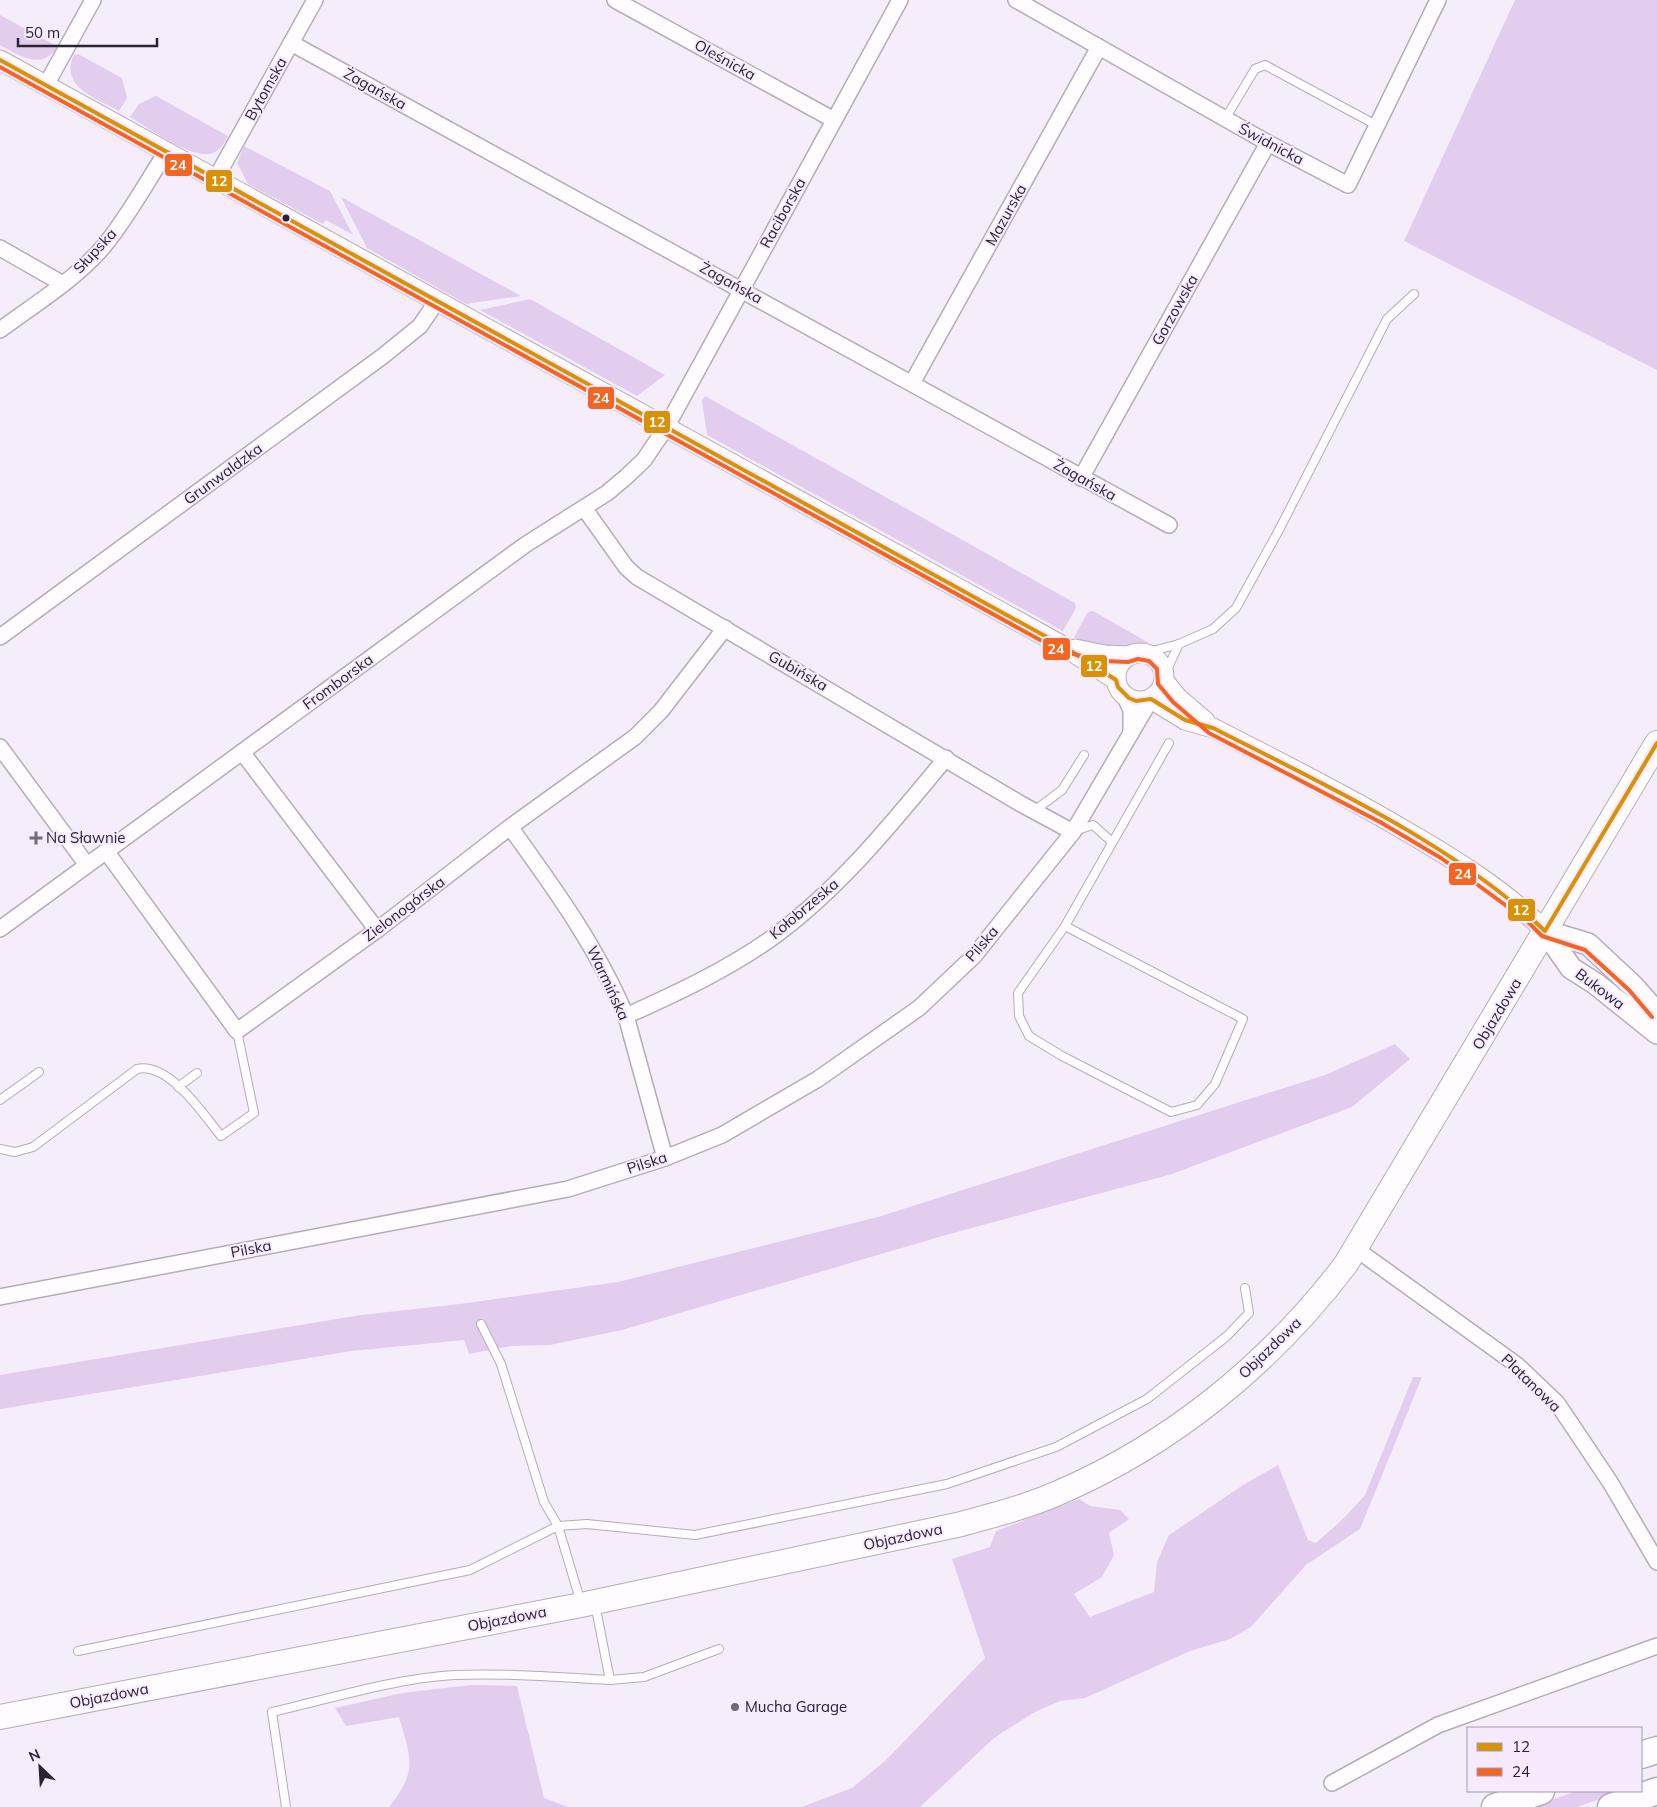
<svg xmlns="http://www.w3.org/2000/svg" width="1657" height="1807" font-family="Mulish,sans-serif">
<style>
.green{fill:#e2cdef}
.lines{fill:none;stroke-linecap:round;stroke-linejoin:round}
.service-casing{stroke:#b4adb8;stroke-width:10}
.minor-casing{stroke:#b4adb8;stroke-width:18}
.tertiary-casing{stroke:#b4adb8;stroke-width:21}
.secondary-casing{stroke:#b4adb8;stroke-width:24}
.primary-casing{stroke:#b4adb8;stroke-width:26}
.motorway-casing{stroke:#b4adb8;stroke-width:29}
.service{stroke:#fefcfe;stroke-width:8}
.minor{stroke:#fefcfe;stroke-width:15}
.tertiary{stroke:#fefcfe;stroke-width:19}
.secondary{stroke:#fefcfe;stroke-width:21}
.primary{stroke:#fefcfe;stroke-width:24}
.motorway{stroke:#fefcfe;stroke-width:26}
.bus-1-casing{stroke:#f6eafe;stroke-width:8}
.bus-2-casing{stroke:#f6eafe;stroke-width:8}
.bus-1{stroke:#d89207;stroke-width:4}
.bus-2{stroke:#f26522;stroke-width:4}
.bus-dot{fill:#2b232f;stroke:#f6eafe;stroke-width:2}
.poi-dot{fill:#726a76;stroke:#f6eafe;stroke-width:2}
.labels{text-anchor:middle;stroke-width:4;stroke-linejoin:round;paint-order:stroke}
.street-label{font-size:15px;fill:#2b232f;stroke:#f6eafe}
.poi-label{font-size:15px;fill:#2b232f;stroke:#f6eafe;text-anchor:start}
.line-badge{stroke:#f6eafe;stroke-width:2}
.badge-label{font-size:14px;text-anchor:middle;font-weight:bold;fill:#fff}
</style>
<rect width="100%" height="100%" fill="#f5eefa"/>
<g class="green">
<path d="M1515,0H1657V370L1404,241Z"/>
<path d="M0,15L53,44L57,48C40,71 19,55 0,45Z"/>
<path d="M78,54L122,78L127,98L119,111C96,98 61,88 73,56Z"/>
<path d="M156,96L228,136C224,143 221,150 213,153C193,161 149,128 130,117L139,104Z"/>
<path d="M244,146L330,191L353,235L326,220L323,224L248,184L237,163Z"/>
<path d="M341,197L521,296L466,304L367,248Z"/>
<path d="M530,299L665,375L637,396L480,310Z"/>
<path d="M705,396L1075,603L1076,608L1063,631L707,435L702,401Z"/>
<path d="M1093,611L1149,643C1138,643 1128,647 1117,648C1103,649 1086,644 1074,637L1088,612Z"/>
<path d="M1395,1044L1410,1059L1352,1107L1172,1174L946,1235L622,1330L550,1345L512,1346L469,1354L464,1340L352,1351L0,1409V1375L361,1315L460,1304L618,1282L878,1217L1325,1075Z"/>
<path d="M1413,1377H1422L1360,1529L1306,1565L1251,1627L1230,1639L1190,1651L1085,1698L1060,1701L1033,1713L994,1738L920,1807H802L852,1788L885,1761L985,1658L952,1559L990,1547L996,1531L1079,1499L1090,1506L1120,1510L1129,1519L1109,1533L1114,1555L1102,1577L1074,1594L1090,1617L1154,1592L1157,1562L1169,1535L1243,1485L1278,1465L1308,1540L1316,1543L1343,1519L1365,1495Z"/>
<path d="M471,1685L517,1686L544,1798L568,1807H389C418,1771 411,1758 399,1717L346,1726L335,1708L402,1693Z"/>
<path d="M1577,1791H1623L1577,1807H1531Z"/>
</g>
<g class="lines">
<defs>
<g id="service">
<path d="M1225,119L1255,69L1265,65L1378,126"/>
<path d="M1145,653L1179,644L1213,629L1236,608L1280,528L1387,319L1414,294"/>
<path d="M1165,674L1179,644"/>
<path d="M1034,811L1062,790L1084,755"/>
<path d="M1074,831L1093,825L1112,842"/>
<path d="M1065,926L1243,1019L1215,1084L1197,1105L1171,1112L1062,1056L1029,1036L1019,1016L1018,993L1065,926L1169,743"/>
<path d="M178,1087L197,1073"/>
<path d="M0,1100L39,1072"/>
<path d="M0,1149L15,1152L33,1147L137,1069C169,1062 203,1114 221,1136L254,1113L237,1031"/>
<path d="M481,1324L501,1364L544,1502L558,1526L587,1524L695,1535L947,1484L1056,1447L1147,1399L1227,1336L1249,1313L1245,1288"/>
<path d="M78,1651L470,1570L558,1526L581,1603"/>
<path d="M610,1680L644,1677L719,1649"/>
<path d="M286,1807L272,1712C329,1699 397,1678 454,1675C506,1673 558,1677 610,1680L595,1604"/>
</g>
<g id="minor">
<path d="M615,0L834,120"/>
<path d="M1016,0L1268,143L1348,185L1438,0"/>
<path d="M291,43L1169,525"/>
<path d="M46,85L93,0"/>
<path d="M216,178L315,0"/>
<path d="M0,248L63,284"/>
<path d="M0,330C35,304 75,280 104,246C128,217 146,183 167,151"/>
<path d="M912,383L1099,47"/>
<path d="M1081,478L1268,143"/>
<path d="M584,508L626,567L637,577L1021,804L1073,832"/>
<path d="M0,637L383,356L420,326L437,301"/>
<path d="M1123,693L1131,710V733"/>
<path d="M0,747L87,865"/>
<path d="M242,752L377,930"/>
<path d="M510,827C554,888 597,947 626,1016L665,1158"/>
<path d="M106,851L237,1031L377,930L510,827L635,737L661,711L725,628"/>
<path d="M0,929L525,545L607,493L626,477L644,460L667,426L900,0"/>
<path d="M626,1016C677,993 731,968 776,935C842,886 894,821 946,758"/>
<path d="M1356,1249L1517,1365L1557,1403L1610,1482L1657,1562"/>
<path d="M0,1297L568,1189L665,1158L722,1135L818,1079L919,1008L974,956L1073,832L1151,699"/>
<path d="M1332,1783L1438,1725L1657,1646"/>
</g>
<g id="tertiary">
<path d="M0,60L1063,646L1116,680"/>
<path d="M1075,649L1105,655L1128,656"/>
<circle cx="1140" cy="677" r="24"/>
<path d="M1164,681L1178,698L1205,721"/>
<path d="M1151,699L1185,720L1213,728C1277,761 1342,793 1404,830C1454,859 1505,890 1545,931"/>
</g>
<g id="secondary">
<path d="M1545,931L1571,968L1596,984L1657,1033"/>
<path d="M1545,931L1588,944L1633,986L1657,1013"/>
</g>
<path id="primary" d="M0,1717L581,1605L957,1525C991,1516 1026,1507 1058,1493C1172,1444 1271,1363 1346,1264L1657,743"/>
<g id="motorway">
<path d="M1641,1755L1657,1750"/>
<path d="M1495,1807L1541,1791"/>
<path d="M1611,1807L1657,1791"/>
</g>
</defs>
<use href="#service" class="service-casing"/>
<use href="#minor" class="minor-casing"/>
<use href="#tertiary" class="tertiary-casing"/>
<use href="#secondary" class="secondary-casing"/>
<use href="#primary" class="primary-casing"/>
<use href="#motorway" class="motorway-casing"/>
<use href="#service" class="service"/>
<use href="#minor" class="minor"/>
<use href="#tertiary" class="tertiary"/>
<use href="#secondary" class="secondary"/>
<use href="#primary" class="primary"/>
<use href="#motorway" class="motorway"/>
<defs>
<path id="bus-1" d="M0,60L1063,646L1116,680L1118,687L1129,698L1136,701L1151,699L1185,720L1213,728C1325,785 1454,844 1545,931L1657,743"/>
<path id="bus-2" d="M0,67L1060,651L1104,661L1128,662L1138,659L1149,661L1157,669L1158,684L1173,702L1209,733L1380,822L1441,858L1527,921L1542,936L1585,950L1629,990L1652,1017"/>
</defs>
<use href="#bus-1" class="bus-1-casing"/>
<use href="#bus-2" class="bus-2-casing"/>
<use href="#bus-1" class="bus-1"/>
<use href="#bus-2" class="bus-2"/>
</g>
<circle class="bus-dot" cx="286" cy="218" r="4.5"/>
<g class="poi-dot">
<path d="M33.5 830.5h5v5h5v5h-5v5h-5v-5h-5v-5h5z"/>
<circle cx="735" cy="1707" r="5"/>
</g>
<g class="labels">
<g class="street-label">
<text transform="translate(725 60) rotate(29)" y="5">Oleśnicka</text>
<text transform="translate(266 89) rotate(-61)" y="5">Bytomska</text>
<text transform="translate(375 89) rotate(29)" y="5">Żagańska</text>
<text transform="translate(1271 144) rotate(28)" y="5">Świdnicka</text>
<text transform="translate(783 213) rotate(-61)" y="5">Raciborska</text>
<text transform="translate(1006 215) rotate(-61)" y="5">Mazurska</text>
<text transform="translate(95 251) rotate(-47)" y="5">Słupska</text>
<text transform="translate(731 283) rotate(29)" y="5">Żagańska</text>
<text transform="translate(1175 310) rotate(-61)" y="5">Gorzowska</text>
<text transform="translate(223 474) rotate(-36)" y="5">Grunwaldzka</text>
<text transform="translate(1085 480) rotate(29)" y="5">Żagańska</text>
<text transform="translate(798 671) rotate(30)" y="5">Gubińska</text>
<text transform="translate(338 682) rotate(-36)" y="5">Fromborska</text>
<text transform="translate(404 909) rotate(-37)" y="5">Zielonogórska</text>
<text transform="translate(804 909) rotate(-40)" y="5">Kołobrzeska</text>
<text transform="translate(982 944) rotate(-49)" y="5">Pilska</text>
<text transform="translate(608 983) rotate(65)" y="5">Warmińska</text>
<text transform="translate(1600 989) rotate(37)" y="5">Bukowa</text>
<text transform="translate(1497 1014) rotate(-59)" y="5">Objazdowa</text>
<text transform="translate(647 1163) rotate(-18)" y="5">Pilska</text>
<text transform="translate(251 1249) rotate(-11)" y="5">Pilska</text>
<text transform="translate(1270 1348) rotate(-44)" y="5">Objazdowa</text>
<text transform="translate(1531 1383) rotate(44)" y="5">Platanowa</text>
<text transform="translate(903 1537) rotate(-12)" y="5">Objazdowa</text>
<text transform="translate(507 1619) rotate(-11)" y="5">Objazdowa</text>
<text transform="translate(109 1696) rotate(-11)" y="5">Objazdowa</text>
</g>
<g class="poi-label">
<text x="46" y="843">Na Sławnie</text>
<text x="745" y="1712">Mucha Garage</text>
</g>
</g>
<g class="line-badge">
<rect x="164" y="153" width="29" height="24" rx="5" fill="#f26522"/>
<rect x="205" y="169" width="28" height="24" rx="5" fill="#d89207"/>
<rect x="587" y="386" width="28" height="24" rx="5" fill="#f26522"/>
<rect x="643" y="410" width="28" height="24" rx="5" fill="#d89207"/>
<rect x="1042" y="637" width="29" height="24" rx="5" fill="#f26522"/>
<rect x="1080" y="654" width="28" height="24" rx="5" fill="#d89207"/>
<rect x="1448" y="862" width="29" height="24" rx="5" fill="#f26522"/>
<rect x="1507" y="898" width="29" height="24" rx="5" fill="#d89207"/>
</g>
<g class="badge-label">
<text x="178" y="170">24</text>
<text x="219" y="186">12</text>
<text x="601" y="403">24</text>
<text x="657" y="427">12</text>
<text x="1056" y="654">24</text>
<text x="1094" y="671">12</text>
<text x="1463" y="879">24</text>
<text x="1521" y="915">12</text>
</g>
<rect x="1467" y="1727" width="175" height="65" fill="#f6eafe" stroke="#a59aab"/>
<rect x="1477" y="1743" width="25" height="8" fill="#d89207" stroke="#a59aab"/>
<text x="1512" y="1752" font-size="15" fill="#2b232f">12</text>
<rect x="1477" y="1768" width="25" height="8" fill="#f26522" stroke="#a59aab"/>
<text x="1512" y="1777" font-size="15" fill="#2b232f">24</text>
<g transform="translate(40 1767) rotate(335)" stroke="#f6eafe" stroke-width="4" paint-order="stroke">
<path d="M0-4L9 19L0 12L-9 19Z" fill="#2b232f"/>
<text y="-8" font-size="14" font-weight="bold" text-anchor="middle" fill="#2b232f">N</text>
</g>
<path d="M18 38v8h139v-8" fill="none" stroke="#2b232f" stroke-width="2.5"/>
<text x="25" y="38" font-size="15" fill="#2b232f" stroke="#f6eafe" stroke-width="4" paint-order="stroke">50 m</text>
</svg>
